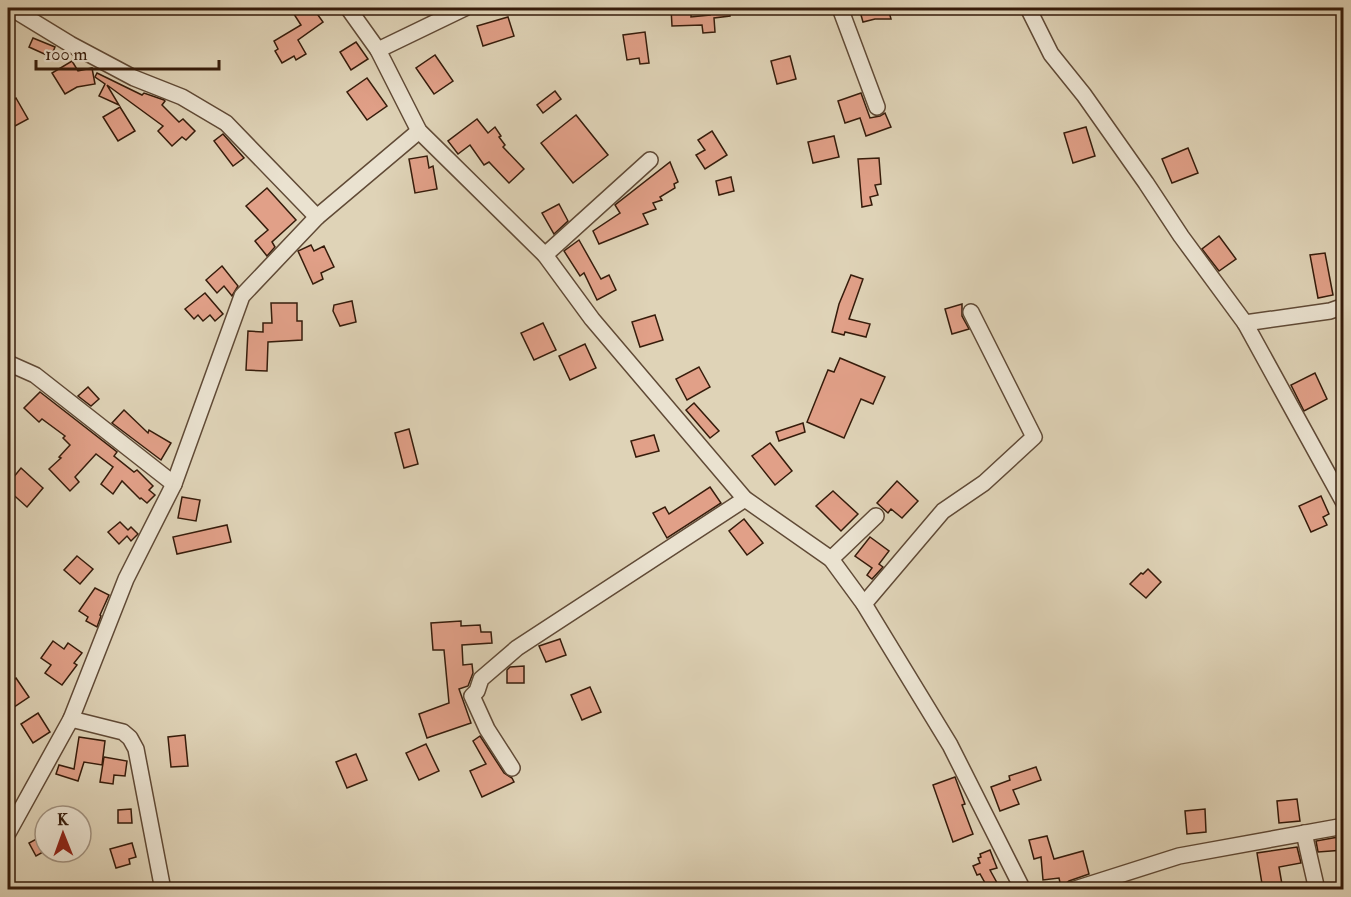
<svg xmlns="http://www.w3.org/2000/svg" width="1351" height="897" font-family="'IM FELL Double Pica',serif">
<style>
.building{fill:#e1a088;stroke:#361c0b;stroke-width:1.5}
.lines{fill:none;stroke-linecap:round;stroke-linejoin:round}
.minor-casing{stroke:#604a36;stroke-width:18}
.minor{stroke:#eae2d0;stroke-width:15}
</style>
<rect width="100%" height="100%" fill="#dfd3b7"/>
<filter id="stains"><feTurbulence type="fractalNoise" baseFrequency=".00333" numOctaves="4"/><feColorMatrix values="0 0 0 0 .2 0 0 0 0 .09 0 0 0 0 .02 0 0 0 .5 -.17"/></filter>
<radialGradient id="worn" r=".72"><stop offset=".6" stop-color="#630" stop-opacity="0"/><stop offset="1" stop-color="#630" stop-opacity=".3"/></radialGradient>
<g class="building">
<path d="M290,8H313L323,22L298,40L306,54L296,60L294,56L282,63L275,51L278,49L274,41L301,25Z"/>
<path d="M671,8H691V17L710,15L709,8H729L730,16L714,18L715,32L703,33L702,25L672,26Z"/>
<path d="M859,8H888L891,19H875L863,22Z"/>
<path d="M508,17L514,36L483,46L477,26Z"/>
<path d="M645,32L649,63L640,64L639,58L627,60L623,35Z"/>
<path d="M33,38L55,47L51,57L29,47Z"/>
<path d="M356,42L368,59L351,70L340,52Z"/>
<path d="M435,55L453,81L434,94L416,68Z"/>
<path d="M790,56L796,79L777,84L771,61Z"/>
<path d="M72,61L78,71L92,68L95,84L77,87L65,94L52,73Z"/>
<path d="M97,73L142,95L144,93L164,100L165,101L162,105L179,122L183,119L195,131L186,140L182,137L172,146L158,131L163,126L107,85L119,105L99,96L105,84L95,77Z"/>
<path d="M367,78L387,106L367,120L347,92Z"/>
<path d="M555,91L561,99L543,113L537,105Z"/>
<path d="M861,93L870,118L880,116L885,113L891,127L866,136L860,118L845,123L838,101Z"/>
<path d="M16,98L28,119L15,126L8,113V103Z"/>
<path d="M120,107L135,131L118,141L103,117Z"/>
<path d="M576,115L608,155L573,183L541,143Z"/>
<path d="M477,119L488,133L495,127L501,136L499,137L505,145L503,147L524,169L509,183L489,162L484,165L470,145L458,154L448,141Z"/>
<path d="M1086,127L1095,156L1073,163L1064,133Z"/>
<path d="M712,131L727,155L705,169L696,155L705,150L698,140Z"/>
<path d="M223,134L244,158L233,166L214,141Z"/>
<path d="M834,136L839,157L813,163L808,142Z"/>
<path d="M1188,148L1198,173L1172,183L1162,159Z"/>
<path d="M427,156L429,168L433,166L437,189L415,193L409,159Z"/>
<path d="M879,158L881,184L875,185L878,195L870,197L872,205L862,207L858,159Z"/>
<path d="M670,162L678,182L674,184L675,188L660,197L662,200L653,203L656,209L643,214L648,224L599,244L593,231L620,213L615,205Z"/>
<path d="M731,177L734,191L719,195L716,181Z"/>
<path d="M267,188L296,220L272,242L275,247L267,256L255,241L268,230L246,206Z"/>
<path d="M559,204L568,221L554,234L542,213Z"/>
<path d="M1219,236L1236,259L1219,271L1202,249Z"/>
<path d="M579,240L601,279L609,275L616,290L597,300L584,273L580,276L564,251Z"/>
<path d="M311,245L314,251L324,246L334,267L321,273L323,279L313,284L298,251Z"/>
<path d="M1325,253L1333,295L1318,298L1310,255Z"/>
<path d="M222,266L238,286L232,296L224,286L217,293L206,280Z"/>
<path d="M851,275L863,279L849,319L870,324L866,337L845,332L844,335L832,332L839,304Z"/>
<path d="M205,293L223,314L215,321L210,315L203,321L198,315L194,319L185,309Z"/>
<path d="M352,301L356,322L340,326L333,311L334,305Z"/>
<path d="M271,303H297V321H302V340L268,342L267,371L246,370L248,331L263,332V323H272Z"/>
<path d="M962,304V316L969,329L952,334L945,309Z"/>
<path d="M655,315L663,340L640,347L632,322Z"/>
<path d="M543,323L556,350L534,360L521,333Z"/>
<path d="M585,344L596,368L570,380L559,356Z"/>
<path d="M840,358L885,377L873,404L861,399L844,438L807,422L828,370L834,372Z"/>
<path d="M699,367L710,387L687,400L676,379Z"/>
<path d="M1315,373L1327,399L1304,411L1291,385Z"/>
<path d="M88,387L99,399L91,406L78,396Z"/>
<path d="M40,392L117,452L114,456L134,472L137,470L153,486L149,490L155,495L147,503L141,498L140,499L122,481L113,494L101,484L113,467L96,454L75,477L79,482L70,491L49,469L61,458L59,457L70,445L63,438L65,436L42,419L39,422L24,408Z"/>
<path d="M694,403L719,431L710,438L686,410Z"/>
<path d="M124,410L148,433L149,430L171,443L161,460L112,423Z"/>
<path d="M803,423L805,432L779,441L776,432Z"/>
<path d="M409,429L418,464L404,468L395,433Z"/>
<path d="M654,435L659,451L636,457L631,441Z"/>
<path d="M770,443L792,471L775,485L752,456Z"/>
<path d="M21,468L43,488L27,507L8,490V484Z"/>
<path d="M897,481L918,501L902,518L891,509L888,513L877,503Z"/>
<path d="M710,487L721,503L667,538L653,513L665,507L669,514Z"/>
<path d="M833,491L858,514L841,531L816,506Z"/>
<path d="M1321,496L1329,514L1323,517L1327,525L1311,532L1299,506Z"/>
<path d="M182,497L200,500L196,521L178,518Z"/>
<path d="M744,519L763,543L747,555L729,531Z"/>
<path d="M120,522L128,530L131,527L138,534L131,541L127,536L119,544L108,532Z"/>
<path d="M227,525L231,542L177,554L173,537Z"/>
<path d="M870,537L889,551L879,564L883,567L872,579L867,575L872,568L855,556Z"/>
<path d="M77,556L93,569L80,584L64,570Z"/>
<path d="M1148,569L1161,582L1146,598L1130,584L1141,573L1143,574Z"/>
<path d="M95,588L109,595L100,615L101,616L97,627L86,621L88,617L79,611Z"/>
<path d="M461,621V626L480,625L481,632H491L492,643L462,645L463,665L472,664L473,673L468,686L459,689L471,723L427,738L419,714L449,703L444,650H433L431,623Z"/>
<path d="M560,639L566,655L546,662L539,646Z"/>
<path d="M53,641L64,649L68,643L82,653L74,663L77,665L62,685L45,673L51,665L41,658Z"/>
<path d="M524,666V683H507V670L510,667Z"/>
<path d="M16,678L29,697L8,711V684Z"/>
<path d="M590,687L601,712L582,720L571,695Z"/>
<path d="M38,713L50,732L33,743L21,724Z"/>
<path d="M185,735L188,766L171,767L168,737Z"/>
<path d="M480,736L504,773L512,778L514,782L482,797L470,771L486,764L473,741Z"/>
<path d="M79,737L105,741L102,765L84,762L78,781L56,774L59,765L74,769Z"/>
<path d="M426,744L439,771L419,780L406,753Z"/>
<path d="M356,754L367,780L347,788L336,762Z"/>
<path d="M104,757L127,761L125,776L114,775L113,784L100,782Z"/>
<path d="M1036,767L1041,780L1013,790L1019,804L1000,811L991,787L1010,780L1009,776Z"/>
<path d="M955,777L965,804L962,805L973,834L953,842L933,785Z"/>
<path d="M1297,799L1300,821L1279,823L1277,801Z"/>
<path d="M131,809L132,823H118V810Z"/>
<path d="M1205,809L1206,832L1187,834L1185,811Z"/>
<path d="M1047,836L1054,859L1083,851L1089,874L1069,881L1061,887L1059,878L1043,880L1041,857L1034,859L1029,840Z"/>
<path d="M1344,836V850L1318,852L1316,841Z"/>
<path d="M40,837L45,851L36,856L29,843Z"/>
<path d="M132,843L136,857L129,859L130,864L116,868L110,849Z"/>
<path d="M1297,847L1301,863L1279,867L1283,890H1263L1257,853Z"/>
<path d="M990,850L997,868L990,870L1001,890H989L980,874L977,875L973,866L980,863L978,858L981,857L980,854Z"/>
</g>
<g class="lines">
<defs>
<g id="minor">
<path d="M11,8L70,44L134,78L182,97L226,123L317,217"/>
<path d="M348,8L378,50L419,131L545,255L592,319L745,499L831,559L864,604L950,745L1023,890"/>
<path d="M840,8L877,107"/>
<path d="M1028,8L1051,54L1084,95L1146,183L1181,236L1245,323L1344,503"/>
<path d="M378,50L465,8"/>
<path d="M545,255L650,160"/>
<path d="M1245,323L1330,311L1344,306"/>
<path d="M8,363L35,375L174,484"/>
<path d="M831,559L876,516"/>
<path d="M864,604L943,511L984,483L1034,437L971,312"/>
<path d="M71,719L123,732L130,738L136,749L163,890"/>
<path d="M512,768L487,729L472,696L477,691L481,679L517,648L745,499"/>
<path d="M8,833L71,719L126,579L174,484L242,296L317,217L419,131"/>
<path d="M1304,833L1317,890"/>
<path d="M1072,890L1179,856L1344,826"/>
</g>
</defs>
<use href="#minor" class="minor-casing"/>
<use href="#minor" class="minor"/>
</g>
<rect width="1351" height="897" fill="none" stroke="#dfd3b7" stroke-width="30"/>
<rect x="9" y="9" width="1333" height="879" fill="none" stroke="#361c0b" stroke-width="3"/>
<rect x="15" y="15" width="1321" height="867" fill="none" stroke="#361c0b" stroke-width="1.5"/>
<g transform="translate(63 834) rotate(359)"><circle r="28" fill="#eae2d0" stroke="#a29381" stroke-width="1.5"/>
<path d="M0-4.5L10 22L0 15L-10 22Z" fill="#8f2418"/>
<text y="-9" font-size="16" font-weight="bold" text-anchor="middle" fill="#361c0b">K</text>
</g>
<path d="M36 60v9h183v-9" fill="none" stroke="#361c0b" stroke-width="3"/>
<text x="45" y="60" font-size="18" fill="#361c0b" stroke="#eae2d0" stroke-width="4.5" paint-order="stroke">100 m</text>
<rect width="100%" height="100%" filter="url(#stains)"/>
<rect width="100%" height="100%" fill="url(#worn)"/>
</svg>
